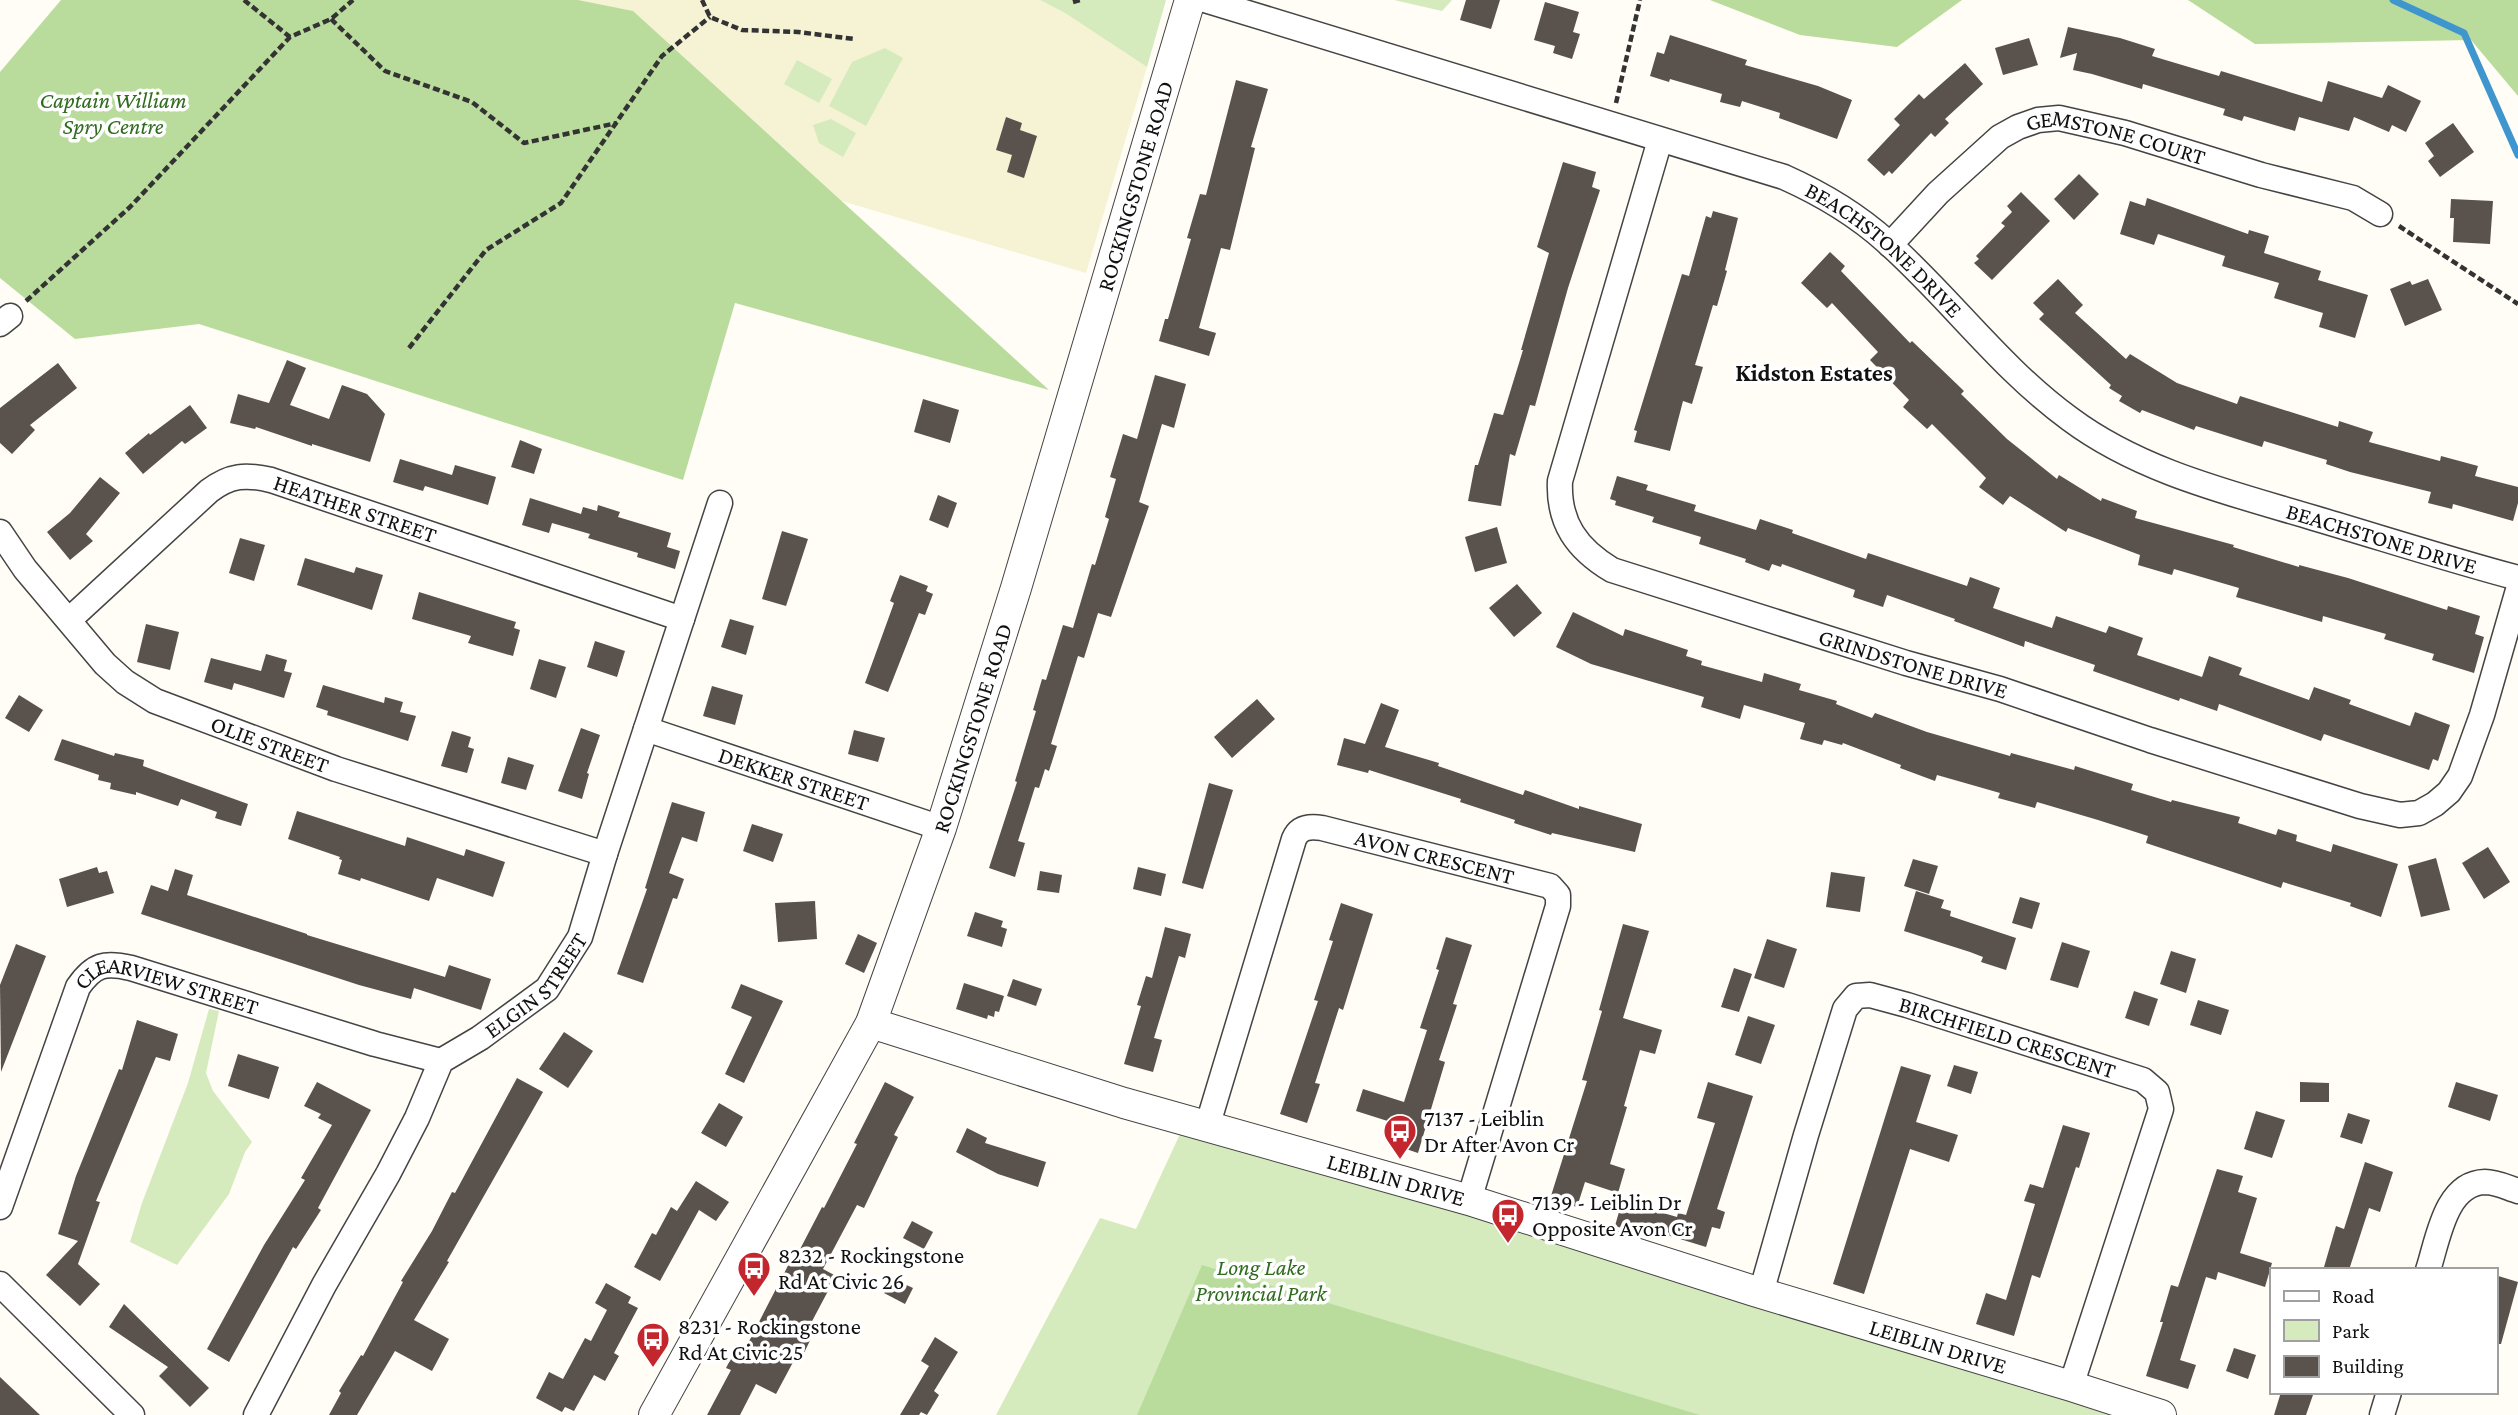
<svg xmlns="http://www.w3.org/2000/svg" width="2518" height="1415" font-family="'Crimson Pro',serif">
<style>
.farmland{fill:#f6f3d4}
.green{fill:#d5ebbd}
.forest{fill:#b9dc9c}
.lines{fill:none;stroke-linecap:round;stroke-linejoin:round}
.stream{stroke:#3f96cf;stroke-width:7}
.building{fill:#5a524d}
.minor-casing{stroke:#444;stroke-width:27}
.tertiary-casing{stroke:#444;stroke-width:32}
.path{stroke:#333;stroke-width:4.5;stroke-dasharray:7 3.5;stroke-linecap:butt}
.minor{stroke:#fff;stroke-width:24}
.tertiary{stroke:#fff;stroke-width:30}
.labels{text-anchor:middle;stroke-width:7;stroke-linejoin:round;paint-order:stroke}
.park-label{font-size:23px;font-style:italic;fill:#2f6b1f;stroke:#fff}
.street-label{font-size:23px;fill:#111;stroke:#fff}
.poi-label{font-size:23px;fill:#111;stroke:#fff;text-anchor:start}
.neighbourhood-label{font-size:24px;font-weight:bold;fill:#111;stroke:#fff}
</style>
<rect width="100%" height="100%" fill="#fffdf5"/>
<path class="farmland" d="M428,0H1040L1065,13L1147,67L1086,273L655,146Z"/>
<g class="green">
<path d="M1040,0H1166L1147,67L1065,13Z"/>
<path d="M1394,0H1452L1442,11Z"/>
<path d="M885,48L903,58L866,126L829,106L852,62Z"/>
<path d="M797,60L832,79L819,103L784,84Z"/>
<path d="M831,119L856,133L843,157L819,143L813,125Z"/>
<path d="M209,1009L219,1011L206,1073L213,1091L252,1142L245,1152L229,1194L177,1265L130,1242L142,1203L188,1083Z"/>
<path d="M1186,1121L2161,1415H996L1100,1218L1136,1229Z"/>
</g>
<g class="forest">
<path d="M61,0H578L633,11L1049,390L735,303L683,480L199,324L75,339L0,278V72Z"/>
<path d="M1710,0H1962L1897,47L1800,35Z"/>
<path d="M2188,0H2518V96L2471,40L2255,44Z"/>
<path d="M1202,1265L1700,1415H1137Z"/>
</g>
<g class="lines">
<path class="stream" d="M2393,0L2464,33L2518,155"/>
</g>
<g class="building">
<path d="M1466,0H1500L1491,29L1460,20Z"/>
<path d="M1545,2L1579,12L1573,32L1580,34L1572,59L1553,53L1555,46L1534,40Z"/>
<path d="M2068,27L2120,38L2155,49L2152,56L2219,76L2221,71L2322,102L2328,81L2382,98L2388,85L2421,101L2406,132L2392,125L2389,132L2354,117L2349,131L2299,117L2295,131L2244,116L2242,121L2223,115L2225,109L2143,84L2142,89L2092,74L2073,70L2077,53L2060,58Z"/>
<path d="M1670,35L1747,60L1745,65L1818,86L1852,100L1837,139L1779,118L1780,113L1742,101L1740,107L1720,102L1722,94L1670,79L1669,82L1650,76L1657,52L1664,54Z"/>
<path d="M2029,38L2038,65L2003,75L1995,48Z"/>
<path d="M1965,63L1983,84L1945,119L1949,123L1935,137L1931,133L1892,174L1889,171L1884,176L1867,160L1900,125L1894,119L1919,94L1924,99Z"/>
<path d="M1236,80L1268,89L1251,147L1255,148L1230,250L1221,248L1199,328L1216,333L1209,356L1159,341L1165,319H1168L1191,239L1187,238L1200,194L1206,195Z"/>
<path d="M1006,117L1022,123L1020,130L1037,136L1024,178L1007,172L1012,155L996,150Z"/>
<path d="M2453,123L2474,152L2440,177L2428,161L2434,156L2425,143Z"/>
<path d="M1563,162L1596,172L1592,187L1600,190L1568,288L1535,406L1530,405L1515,456L1510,454L1501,506L1468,501L1475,465H1478L1494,413L1503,415L1523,350H1521L1549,253L1537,247Z"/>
<path d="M2079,174L2099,194L2074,220L2054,199Z"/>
<path d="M2021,192L2050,221L1992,280L1974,263L1979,259L1976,256L2005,226L2001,223L2012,212L2007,206Z"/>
<path d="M2147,198L2248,234L2249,230L2269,236L2264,253L2321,271L2318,280L2368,295L2355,338L2319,327L2323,313L2274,298L2279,283L2222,266L2225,256L2158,234L2154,245L2120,234L2130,201L2145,206Z"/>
<path d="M2451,199L2493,201L2490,244L2453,242L2454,218H2450Z"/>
<path d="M1713,211L1738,218L1725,270L1727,271L1717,306L1713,305L1695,365L1703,367L1692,404L1683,401L1670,451L1634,442L1637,431L1634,430L1682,274L1689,276L1706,216L1711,218Z"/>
<path d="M1830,252L1845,266L1841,271L1910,343L1912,341L1964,391L1961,394L2007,439L2057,479L2059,475L2101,501L2102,498L2137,511L2135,518L2234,545L2233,547L2299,567V565L2348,578L2447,610L2448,606L2480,616L2475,634L2484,637L2474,673L2432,660L2434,654L2384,639L2386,634L2323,616L2322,622L2236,597L2239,588L2174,569L2172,575L2138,565L2140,555L2068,528L2066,532L2010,496L2003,505L1979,487L1986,478L1932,424L1927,429L1903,407L1909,400L1870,360L1878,352L1832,303L1827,308L1801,283Z"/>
<path d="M2058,279L2083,305L2075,313L2126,359L2130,354L2177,383L2237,404L2240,396L2338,427L2339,421L2373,432L2369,442L2440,461L2441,456L2478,466L2475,476L2518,487V503L2513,521L2453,504L2452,509L2428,503L2431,492L2350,472L2326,464L2327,460L2264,441L2262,447L2196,426L2194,430L2142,410L2140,413L2119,401L2122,396L2109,388L2111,385L2039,319L2044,314L2033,303Z"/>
<path d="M2428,279L2442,310L2405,326L2390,289L2410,281L2412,285Z"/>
<path d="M287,360L306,368L290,405L329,419L342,385L367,394L385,414L370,462L312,444V446L256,427L255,429L230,423L238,394L269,403Z"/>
<path d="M58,363L77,388L30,425L35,430L12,454L0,443V408Z"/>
<path d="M1155,375L1186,384L1174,428L1162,424L1139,502L1149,506L1111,617L1098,613L1084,658L1078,656L1051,744L1057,746L1049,771L1045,769L1039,788L1035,787L1018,841L1025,843L1015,877L989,868L1017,782L1015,781L1036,711L1033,710L1042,679L1046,680L1063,625L1073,628L1092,564L1095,565L1109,519L1105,517L1116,479L1110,477L1123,434L1137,439Z"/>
<path d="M923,399L959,410L950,443L914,432Z"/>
<path d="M190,405L207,428L185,444L182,441L143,474L125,453L149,433L150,435Z"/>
<path d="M520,440L542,449L534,474L511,467Z"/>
<path d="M400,459L452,475L455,465L496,477L488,505L425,486L423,491L393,482Z"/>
<path d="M1617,476L1648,485L1646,490L1696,505L1694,511L1756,530L1760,519L1793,530L1792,533L1866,559L1868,553L1967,586L1970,577L2000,588L1993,608L2052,628L2056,616L2106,633L2109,626L2143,638L2137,655L2202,677L2209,656L2242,668L2239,675L2309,700L2314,687L2351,700L2349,704L2410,726L2415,712L2450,725L2438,761L2433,759L2429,770L2324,734L2321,741L2219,704L2217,711L2180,698L2179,701L2093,671L2095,665L2025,641L2024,647L1954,621L1955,619L1887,595L1883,607L1853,597L1855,590L1782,564L1781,567L1772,564L1769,571L1745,562L1746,559L1699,544L1701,537L1652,522L1654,517L1615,505L1616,501L1610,499Z"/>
<path d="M100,477L120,493L86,534L93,541L70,560L47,532L70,513Z"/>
<path d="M938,495L957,503L948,528L929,520Z"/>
<path d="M530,498L581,514L583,507L597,511L598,505L620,512L618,517L671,533L667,547L680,551L675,569L637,557L638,553L588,538L590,534L552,523L549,533L522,525Z"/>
<path d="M1497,527L1507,563L1475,572L1465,537Z"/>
<path d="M782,531L808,539L786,606L762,599Z"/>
<path d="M240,538L265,545L254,581L229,573Z"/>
<path d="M305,558L354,573L356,567L383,575L372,610L297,585Z"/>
<path d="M900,575L928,586L926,591L933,594L925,615L919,613L888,692L865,683L894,603L890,601Z"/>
<path d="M1517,584L1542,613L1514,637L1489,608Z"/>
<path d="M419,592L516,622L514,628L520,630L513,656L468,643L471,636L412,619Z"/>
<path d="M1573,612L1623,636L1625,629L1688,650L1686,656L1702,661L1701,665L1762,682L1764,673L1801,684L1799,690L1837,701L1836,704L1872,718L1875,713L1927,732L2010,756L2011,753L2074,770L2075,766L2133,784L2131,790L2171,802L2172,800L2240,817L2238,823L2276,835L2278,829L2297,835L2296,841L2331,852L2333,844L2398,864L2381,917L2350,906L2351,903L2283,882L2281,888L2146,843L2148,836L2098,820L2037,802L2035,808L1998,798L2000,793L1937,775L1935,781L1900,768L1901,765L1843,743L1842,745L1824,740L1822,745L1800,739L1805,723L1744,705L1740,719L1701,707L1704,697L1591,664L1556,647Z"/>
<path d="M730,619L754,626L746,655L721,647Z"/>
<path d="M146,624L179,632L170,670L137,662Z"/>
<path d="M595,641L625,651L617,677L587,667Z"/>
<path d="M266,654L287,660L284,671L292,673L284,698L234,683L232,690L204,682L211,658L261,671Z"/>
<path d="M539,659L566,667L556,698L530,689Z"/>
<path d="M323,685L384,703L385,697L403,702L400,712L416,716L408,741L327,715L328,711L316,707Z"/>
<path d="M712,686L743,695L735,725L703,716Z"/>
<path d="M19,695L43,710L29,732L5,718Z"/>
<path d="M1257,699L1275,719L1232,758L1214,737Z"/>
<path d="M1381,703L1399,710L1385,747L1439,763L1438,766L1523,795L1525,790L1579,809V806L1642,824L1635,852L1552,833L1551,835L1514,823L1515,820L1460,802L1461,799L1369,770L1368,773L1337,765L1344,738L1365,744Z"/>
<path d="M581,728L600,735L587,773L589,774L582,799L558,791Z"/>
<path d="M854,730L885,738L878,762L848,754Z"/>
<path d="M452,731L471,737L468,747L474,749L467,773L441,766Z"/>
<path d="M62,739L114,756L115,753L144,760L143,766L248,804L241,826L215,818L217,812L181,799L178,806L136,792V795L110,789L111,783L98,780L99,775L54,760Z"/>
<path d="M508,757L534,765L526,790L501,783Z"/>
<path d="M1209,783L1233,790L1203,889L1182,883Z"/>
<path d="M672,802L705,812L697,842L682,837L669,873L684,879L677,899L673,898L643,983L617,974L647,889L645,888Z"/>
<path d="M297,811L405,846L407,837L464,856L466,849L505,862L493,897L437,878L429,901L361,878L360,881L338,874L342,860L339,859L340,857L288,839Z"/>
<path d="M752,824L783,834L773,862L743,851Z"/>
<path d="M2488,847L2510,882L2484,899L2462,863Z"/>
<path d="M2436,858L2450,910L2421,917L2408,866Z"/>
<path d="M1913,859L1938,866L1929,894L1904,886Z"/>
<path d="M97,867L99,873L107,871L114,893L67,907L59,879Z"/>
<path d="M1138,867L1166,874L1161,896L1133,889Z"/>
<path d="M175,869L193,875L187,895L307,934V935L445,977L449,965L491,979L481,1010L414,988L411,999L359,985L141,914L151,885L168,891Z"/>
<path d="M1040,871L1062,875L1059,893L1037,890Z"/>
<path d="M1831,872L1865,877L1860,912L1826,907Z"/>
<path d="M1916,891L1944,900L1941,908L1951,911L1950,916L2016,938L2006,970L1981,962L1983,957L1970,952L1904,931Z"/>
<path d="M2020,897L2040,903L2032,929L2012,923Z"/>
<path d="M815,901L817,939L778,942L775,903Z"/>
<path d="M1341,903L1373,914L1343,1010L1339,1008L1315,1083L1320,1084L1307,1123L1280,1114L1318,1001L1314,1000L1333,941L1329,940Z"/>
<path d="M975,912L1003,921L1001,927L1007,929L1002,947L967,936Z"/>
<path d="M1623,924L1649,931L1623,1018L1662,1030L1655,1054L1640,1050L1624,1106L1627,1107L1610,1164L1625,1169L1618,1193L1585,1182L1577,1207L1550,1199L1587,1081L1582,1080L1602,1011L1599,1010Z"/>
<path d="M1165,927L1191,934L1185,958L1179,956L1154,1038L1162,1040L1153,1072L1124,1064L1141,1006L1137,1005L1146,976L1152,978Z"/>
<path d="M858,934L877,943L864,973L845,964Z"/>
<path d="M1446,937L1472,945L1453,1004L1457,1005L1439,1060L1445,1062L1418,1153L1391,1144L1397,1124L1356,1111L1363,1089L1404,1102L1427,1030L1420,1028L1439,970L1436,969Z"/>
<path d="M1767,939L1797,949L1784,988L1754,978Z"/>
<path d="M2062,942L2090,951L2078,988L2050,980Z"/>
<path d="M16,944L46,956L1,1072L0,985Z"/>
<path d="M2171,951L2196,959L2186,993L2160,984Z"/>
<path d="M1734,968L1752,974L1739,1012L1721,1007Z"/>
<path d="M1013,979L1042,989L1036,1006L1007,996Z"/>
<path d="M964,983L1004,996L999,1012L995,1011L994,1017L988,1015L987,1019L956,1009Z"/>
<path d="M741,984L783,1001L744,1083L725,1074L752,1017L731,1008Z"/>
<path d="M2134,991L2158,999L2149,1026L2125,1018Z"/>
<path d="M2198,1000L2229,1010L2221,1035L2190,1025Z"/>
<path d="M1748,1016L1775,1025L1761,1064L1735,1055Z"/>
<path d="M137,1020L178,1034L170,1061L156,1057L96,1201L100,1202L78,1264L100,1284L80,1306L46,1275L78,1241L58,1234L76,1176L119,1069L122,1070Z"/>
<path d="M564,1032L593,1051L568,1088L539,1069Z"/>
<path d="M238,1054L279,1067L269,1099L228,1086Z"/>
<path d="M1954,1065L1978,1072L1971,1094L1947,1086Z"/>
<path d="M1901,1066L1931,1075L1916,1122L1958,1135L1949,1162L1910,1149L1864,1294L1833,1284Z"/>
<path d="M517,1078L543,1092L447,1261L449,1262L414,1320L449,1339L432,1371L395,1351L357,1415H329L341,1393L339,1391L361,1355L363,1356L403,1282L401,1281L432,1231L452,1192L455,1193Z"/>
<path d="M317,1082L371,1110L318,1208L321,1210L296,1249L293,1247L229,1362L207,1349L264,1245L305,1180L301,1178L332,1125L318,1118L321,1114L304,1106Z"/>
<path d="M885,1082L914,1097L894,1135L898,1137L864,1208L857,1205L823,1269L836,1276L810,1325L816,1328L804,1353L799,1351L776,1394L756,1384L740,1415H707L731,1370L726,1368L736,1349L743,1353L794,1254L797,1255L822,1207L824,1208L857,1144L854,1143Z"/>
<path d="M1708,1082L1753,1096L1717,1209L1725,1212L1720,1229L1712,1227L1706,1247L1641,1227L1639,1233L1615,1226L1622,1201L1677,1217L1678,1213L1686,1215L1715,1123L1697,1118Z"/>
<path d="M2300,1082L2329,1083V1102H2300Z"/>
<path d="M2456,1082L2498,1095L2490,1121L2448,1107Z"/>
<path d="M719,1103L743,1117L726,1147L701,1133Z"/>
<path d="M2256,1111L2285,1120L2272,1158L2244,1149Z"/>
<path d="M2348,1113L2370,1120L2362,1144L2340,1137Z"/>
<path d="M2063,1125L2090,1133L2079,1168L2076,1167L2040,1278L2032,1275L2014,1336L1976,1324L1986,1293L2006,1300L2035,1204L2024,1201L2030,1184L2043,1188Z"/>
<path d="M967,1128L987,1138L985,1143L1046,1162L1038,1187L998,1174L956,1152Z"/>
<path d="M2365,1162L2393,1172L2380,1212L2369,1208L2349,1270H2333L2324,1267L2336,1226L2344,1229Z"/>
<path d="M2217,1169L2243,1176L2238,1192L2257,1198L2240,1253L2272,1263L2265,1287L2218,1272L2216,1280L2206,1277L2180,1360L2196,1365L2188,1389L2146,1376L2163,1322H2160L2171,1285L2178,1287Z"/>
<path d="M696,1181L729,1202L716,1221L699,1210L660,1281L634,1267L652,1233L656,1235L671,1207L677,1211Z"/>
<path d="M912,1221L933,1232L924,1249L903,1238Z"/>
<path d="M2495,1275L2518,1282L2501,1344H2495Z"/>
<path d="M891,1278L913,1288L905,1304L884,1293Z"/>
<path d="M606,1283L631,1297L628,1303L638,1308L614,1353L619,1356L605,1381L594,1375L574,1411L565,1407L562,1412L536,1398L549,1372L563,1379L585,1338L591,1341L607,1310L595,1303Z"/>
<path d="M124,1304L209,1388L190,1407L159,1376L168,1367L109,1327Z"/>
<path d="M935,1337L958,1352L934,1391L939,1395L927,1415L921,1412L919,1415H900L929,1366L921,1361Z"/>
<path d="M2234,1348L2256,1355L2248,1379L2226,1371Z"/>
<path d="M0,1377L40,1415H0Z"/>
<path d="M2281,1392H2314L2306,1415H2274Z"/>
</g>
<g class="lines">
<defs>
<g id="minor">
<path id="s1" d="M1205,0L1784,177C1822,194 1856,214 1887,242C1950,298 2001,369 2070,419C2141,472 2231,493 2314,518C2382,538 2450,560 2518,578"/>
<path id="s2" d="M1660,140L1560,481C1558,523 1577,549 1612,570L1906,663L2000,689L2150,740L2360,806L2400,815L2419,813L2435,804L2449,792L2460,776L2482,715L2518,590"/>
<path id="s3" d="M1890,245L1938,193L2000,137L2018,127L2038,120L2059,118L2125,133L2261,175L2353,198L2380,214"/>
<path d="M0,324L10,316"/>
<path id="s4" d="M0,532L25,569L105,664L125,682L155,701L336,769L605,854"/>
<path id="s5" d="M69,620L209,491C230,475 246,474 271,480L682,619"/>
<path id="s6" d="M646,729L941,828"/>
<path id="s7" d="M1207,1127L1294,839C1299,827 1310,826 1322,828L1550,886L1558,895V906L1469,1200"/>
<path id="s8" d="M0,1207L78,987C94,964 105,962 131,968L375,1044L441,1061"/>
<path d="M2428,1270C2438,1240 2445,1183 2485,1182C2497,1182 2508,1188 2518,1191"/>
<path d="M0,1284L132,1415"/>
<path id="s9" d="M1761,1293L1806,1135L1845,1009L1856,996L1870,995L1907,1005L2143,1080L2157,1092L2161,1109L2071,1386"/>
<path id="s10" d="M256,1415L324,1285L388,1174L417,1118L441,1061L480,1038L547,989L580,937L605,854L720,503"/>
<path d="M2382,1415L2389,1392"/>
</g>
<g id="tertiary">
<path id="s11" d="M871,1023L1124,1103L1469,1200L1754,1291L2071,1386L2161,1415"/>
<path id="s12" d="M654,1415L871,1023L941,828L1016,588L1190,0"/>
</g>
</defs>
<use href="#minor" class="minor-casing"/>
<use href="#tertiary" class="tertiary-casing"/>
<g class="path">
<path d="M244,0L290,37"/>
<path d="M702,0L710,17L742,30L798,32L854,39"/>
<path d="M1073,2L1080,0"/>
<path d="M331,19L385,71L472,102L524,143L617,123"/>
<path d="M1616,103L1640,0"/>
<path d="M2399,226L2518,304"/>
<path d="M26,301L130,207L290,37L331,19L353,0"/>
<path d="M409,348L486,250L561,203L662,56L710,17"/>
</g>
<use href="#minor" class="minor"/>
<use href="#tertiary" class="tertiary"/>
</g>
<defs>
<symbol id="bus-pin" viewBox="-11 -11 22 30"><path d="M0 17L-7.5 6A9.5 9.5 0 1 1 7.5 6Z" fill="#c4262e" stroke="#fff"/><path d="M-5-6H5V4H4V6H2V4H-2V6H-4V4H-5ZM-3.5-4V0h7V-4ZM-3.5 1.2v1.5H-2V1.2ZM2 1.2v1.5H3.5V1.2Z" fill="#fff"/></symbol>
</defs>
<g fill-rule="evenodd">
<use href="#bus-pin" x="1381" y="1112" width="38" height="52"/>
<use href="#bus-pin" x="1489" y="1196" width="38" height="52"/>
<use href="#bus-pin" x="735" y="1249" width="38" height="52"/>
<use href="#bus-pin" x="634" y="1320" width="38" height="52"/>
</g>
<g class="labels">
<g class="park-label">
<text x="113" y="108">Captain William<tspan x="113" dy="26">Spry Centre</tspan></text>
<text x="1261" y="1275">Long Lake<tspan x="1261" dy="26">Provincial Park</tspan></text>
</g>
<g class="street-label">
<text dy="8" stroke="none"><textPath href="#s3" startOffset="276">GEMSTONE COURT</textPath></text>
<text dy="8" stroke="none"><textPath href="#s12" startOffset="1326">ROCKINGSTONE ROAD</textPath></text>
<text dy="8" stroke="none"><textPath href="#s1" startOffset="730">BEACHSTONE DRIVE</textPath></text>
<text dy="8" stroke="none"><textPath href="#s5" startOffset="345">HEATHER STREET</textPath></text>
<text dy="8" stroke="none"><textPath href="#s1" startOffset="1318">BEACHSTONE DRIVE</textPath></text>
<text dy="8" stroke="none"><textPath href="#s2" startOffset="780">GRINDSTONE DRIVE</textPath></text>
<text dy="8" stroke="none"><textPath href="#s12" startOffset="760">ROCKINGSTONE ROAD</textPath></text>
<text dy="8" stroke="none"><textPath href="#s4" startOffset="354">OLIE STREET</textPath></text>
<text dy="8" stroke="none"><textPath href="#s6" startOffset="156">DEKKER STREET</textPath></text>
<text dy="8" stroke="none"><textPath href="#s7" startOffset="450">AVON CRESCENT</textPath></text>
<text dy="8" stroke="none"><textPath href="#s10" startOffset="523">ELGIN STREET</textPath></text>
<text dy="8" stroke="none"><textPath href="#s8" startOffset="331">CLEARVIEW STREET</textPath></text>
<text dy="8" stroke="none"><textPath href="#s9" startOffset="471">BIRCHFIELD CRESCENT</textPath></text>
<text dy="8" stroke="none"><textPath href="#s11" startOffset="548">LEIBLIN DRIVE</textPath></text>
<text dy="8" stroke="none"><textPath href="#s11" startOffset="1115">LEIBLIN DRIVE</textPath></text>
</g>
<g class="poi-label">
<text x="1424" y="1126">7137 - Leiblin<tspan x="1424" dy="26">Dr After Avon Cr</tspan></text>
<text x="1532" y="1210">7139 - Leiblin Dr<tspan x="1532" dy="26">Opposite Avon Cr</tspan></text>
<text x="778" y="1263">8232 - Rockingstone<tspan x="778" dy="26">Rd At Civic 26</tspan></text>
<text x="678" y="1334">8231 - Rockingstone<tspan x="678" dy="26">Rd At Civic 25</tspan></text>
</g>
<g class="neighbourhood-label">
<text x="1814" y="381">Kidston Estates</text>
</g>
</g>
<rect x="2270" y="1268" width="228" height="126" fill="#ffffff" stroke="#a0a0a0" stroke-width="2"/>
<rect x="2284" y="1291" width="35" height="10" fill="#ffffff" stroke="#a0a0a0" stroke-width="2"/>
<text x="2332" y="1303" font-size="21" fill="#111111">Road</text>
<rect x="2284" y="1320" width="35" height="21" fill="#d5ebbd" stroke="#a0a0a0" stroke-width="2"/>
<text x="2332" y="1338" font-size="21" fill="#111111">Park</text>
<rect x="2284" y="1356" width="35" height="21" fill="#5a524d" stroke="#a0a0a0" stroke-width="2"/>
<text x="2332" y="1373" font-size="21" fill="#111111">Building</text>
</svg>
